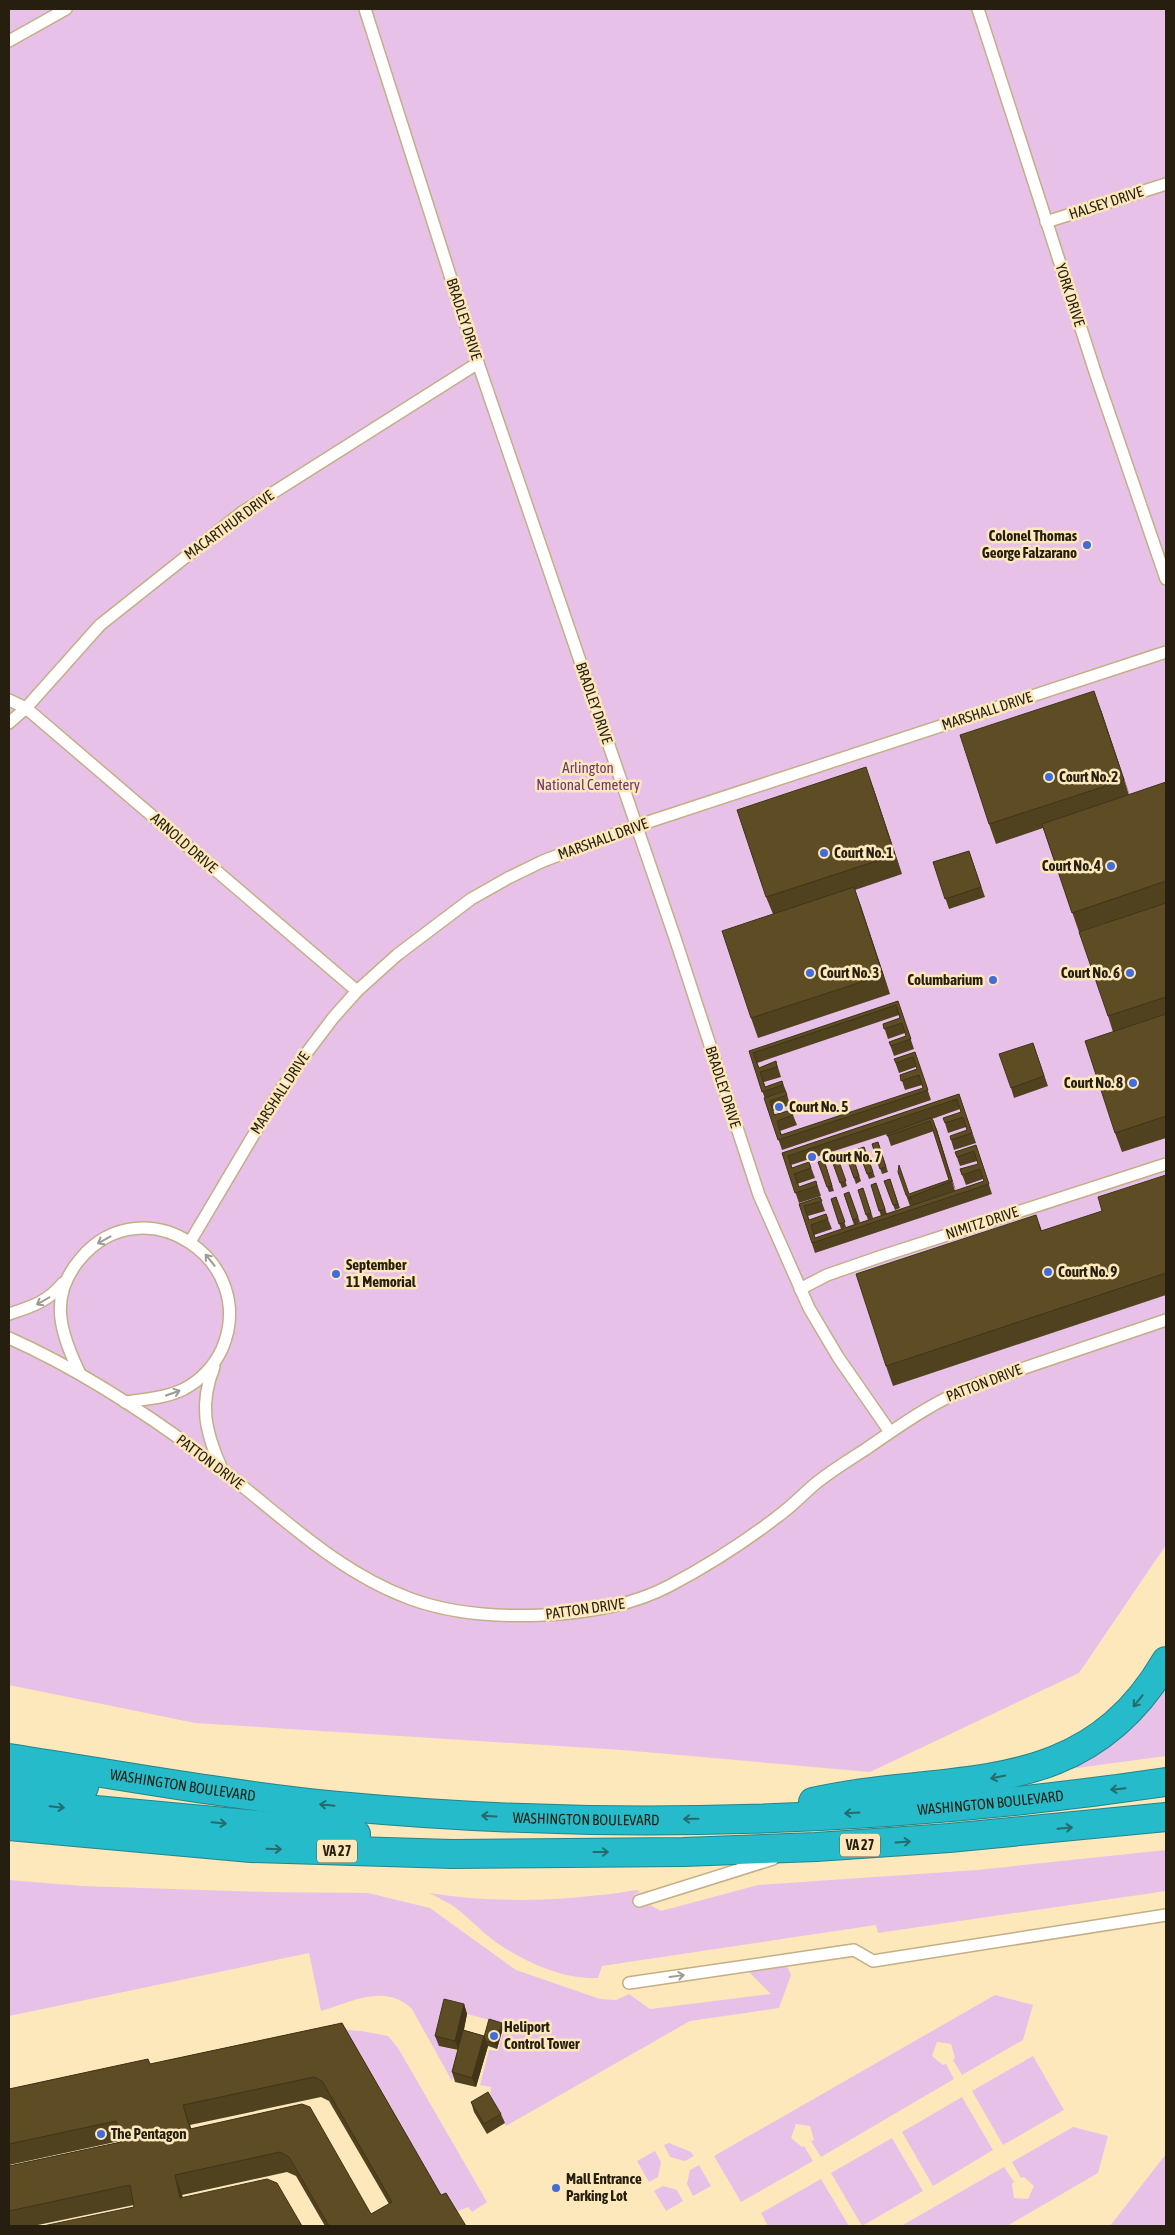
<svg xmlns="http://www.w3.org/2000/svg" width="1175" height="2235" font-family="'Asap Condensed',sans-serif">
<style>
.green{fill:#e8c1e9}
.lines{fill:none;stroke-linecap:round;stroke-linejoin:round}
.service-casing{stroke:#c3af85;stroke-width:14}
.motorway-casing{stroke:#258489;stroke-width:30}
.service{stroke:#fff;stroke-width:11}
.motorway{stroke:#25bbcb;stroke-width:28}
.wall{fill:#50411f;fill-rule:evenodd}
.shaded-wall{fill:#413519}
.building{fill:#5d4c24;stroke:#413519;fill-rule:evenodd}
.oneway{stroke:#9d9a93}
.oneway2{stroke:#266c6c}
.poi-dot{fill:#426bdc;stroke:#fde8bc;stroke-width:2}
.labels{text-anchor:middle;stroke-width:5;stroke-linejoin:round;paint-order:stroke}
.shield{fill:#fde8bc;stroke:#665b42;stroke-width:1}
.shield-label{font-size:14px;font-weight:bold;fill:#261e0e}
.street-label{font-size:15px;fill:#261e0e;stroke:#fde8bc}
.poi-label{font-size:15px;font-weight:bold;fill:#261e0e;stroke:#fde8bc;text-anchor:start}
.park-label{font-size:15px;fill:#703672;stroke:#fde8bc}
</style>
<rect width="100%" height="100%" fill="#fde8bc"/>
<g class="green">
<path d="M9,9H1166V1545L1079,1673L870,1772L622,1750L195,1723L9,1685Z"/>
<path d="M1166,1680V1756L1055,1771Z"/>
<path d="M1166,1850V1891L878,1933L876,1925L602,1966L598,1978C562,1980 523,1961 494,1941C481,1931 469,1918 456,1908C448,1902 438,1898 429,1893C498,1904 568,1901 637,1890L640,1892L634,1895L640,1908L650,1905L661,1911L758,1885L977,1870Z"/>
<path d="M9,1880L82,1886L267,1892L368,1893L430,1908L516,1970L600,1999L616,2000L629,1994L650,2009L771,1994L747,1970L787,1966L791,1975L779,2008L690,2021L506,2126L490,2098L491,2087L480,2085L489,2050L498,2051L505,2024L448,2009L439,2046L459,2051L452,2081L412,2009C385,1983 352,2002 321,2011L309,1953L9,2016Z"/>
<path d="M995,1995L1033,2005L1023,2040L962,2075L953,2060L955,2058L951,2044L937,2042L932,2056L943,2065L946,2064L954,2079L821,2157L811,2141L814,2140L810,2126L796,2124L791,2138L802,2147L804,2146L813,2161L741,2202L714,2156Z"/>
<path d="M334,2029L361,2031L388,2036L398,2048L487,2202L472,2212L468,2207L448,2215Z"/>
<path d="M1033,2056L1064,2110L1003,2145L972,2091Z"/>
<path d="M962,2097L993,2150L933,2186L902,2132Z"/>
<path d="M1073,2127L1108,2136L1098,2173L1007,2226H901L1004,2167L1014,2182L1012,2184L1014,2198L1028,2199L1034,2186L1024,2177L1021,2178L1012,2162Z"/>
<path d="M892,2138L923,2191L862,2226L831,2173Z"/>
<path d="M669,2143L691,2152L694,2156L685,2161L670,2157L664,2145Z"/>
<path d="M655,2151L661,2162L658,2177L649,2182L637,2161Z"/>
<path d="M1166,2154V2226H1110Z"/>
<path d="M699,2165L711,2186L693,2196L687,2184L690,2170Z"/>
<path d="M821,2179L849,2226H768L761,2213Z"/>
<path d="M663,2186L677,2190L683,2201L666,2211L654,2191Z"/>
</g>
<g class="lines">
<defs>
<g id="service">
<path d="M365,9L478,363L676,941L759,1195L809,1308L838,1357L890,1432"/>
<path d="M978,9L1097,378L1166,579"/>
<path d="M9,41L66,9"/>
<path d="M1046,222L1166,184"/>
<path d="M9,700L26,708L357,991"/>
<path d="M9,723L26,708L100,625L241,513L478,363"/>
<path d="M190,1242L273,1102L299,1063L333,1018L357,991L397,955L471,899L508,878L543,861L636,826L1166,652"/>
<path d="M800,1289L827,1275L882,1256L1166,1164"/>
<path d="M9,1314C31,1307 49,1301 63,1283"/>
<path d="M9,1338C79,1369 143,1411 205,1457C272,1506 331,1570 411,1599C452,1614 501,1617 544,1615C587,1613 631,1606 669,1586C707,1566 743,1543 777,1517C791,1507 802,1495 815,1484C831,1471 849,1460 866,1449C902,1424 936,1400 977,1384L1166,1320"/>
<path d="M214,1367C199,1404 205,1431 221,1467"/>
<path d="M80,1374C61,1333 47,1297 81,1258C144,1184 260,1260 222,1349C214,1366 201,1380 184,1389C166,1398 145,1399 125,1402"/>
<path d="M639,1901L773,1859"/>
<path d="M629,1983L854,1950L873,1961L1166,1915"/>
</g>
<g id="motorway">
<path id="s1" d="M9,1758C118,1775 228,1795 338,1806C611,1832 896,1822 1166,1782"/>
<path d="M9,1780L84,1787"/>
<path d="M9,1802L356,1834"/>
<path d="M813,1802C950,1771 1082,1805 1166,1661"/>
<path d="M9,1826L251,1848L452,1854L683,1852L816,1847L949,1838L1166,1817"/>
</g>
</defs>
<use href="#service" class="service-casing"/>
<use href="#motorway" class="motorway-casing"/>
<use href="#service" class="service"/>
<use href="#motorway" class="motorway"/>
</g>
<g class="wall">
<path d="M1101,710L1129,795L1166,782V1138L1122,1152L1115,1133L1113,1032L1108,1016L1106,923L1079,932L1043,828L996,844L989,824Z"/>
<path d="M873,787L902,874L855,890L890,994L758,1038L751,1018L773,914L766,897Z"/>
<path d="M969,851L985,897L949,909L933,862Z"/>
<path d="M898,1001L914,1049L894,1056L889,1042L906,1036L905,1033L888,1039L883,1024L900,1018L899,1015L757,1063L759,1068L776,1061L781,1077L764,1082L765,1087L782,1081L786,1091L790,1105L773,1111L775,1115L791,1110L797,1125L780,1131L782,1135L923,1088L922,1085L905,1090L900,1075L917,1069L916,1067L899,1073L894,1059L915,1052L931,1100L782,1150L749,1051Z"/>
<path d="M1033,1043L1048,1086L1014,1098L1011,1088Z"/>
<path d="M959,1094L976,1143L954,1150L951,1140L967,1130L966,1127L948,1133L945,1123L961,1112L960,1109L932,1119L937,1130L955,1191L984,1181L983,1179L966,1185L960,1169L978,1164L977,1161L960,1166L955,1152L976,1145L992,1194L815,1253L799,1204L820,1197L825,1211L808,1216L809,1220L826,1214L832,1229L814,1235L815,1238L910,1206L906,1195L949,1180L934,1131L891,1146L887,1134L791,1165L792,1168L809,1162L815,1178L797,1184L799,1187L816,1181L821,1196L799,1203L782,1153Z"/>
<path d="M878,1142L888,1172L882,1174L872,1144Z"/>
<path d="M864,1147L875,1177L869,1179L858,1149Z"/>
<path d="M851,1151L861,1181L856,1184L845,1153Z"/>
<path d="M837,1156L847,1186L842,1188L831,1158Z"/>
<path d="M824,1160L834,1191L829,1192L818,1162Z"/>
<path d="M1166,1175V1295L893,1386L886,1366L1036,1215L1042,1231L1102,1211Z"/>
<path d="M890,1179L900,1208L895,1210L884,1181Z"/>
<path d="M876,1183L887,1214L881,1216L871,1185Z"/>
<path d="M863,1188L873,1218L868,1220L858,1190Z"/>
<path d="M849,1192L860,1222L854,1225L844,1194Z"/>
<path d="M836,1197L846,1227L841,1229L831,1199Z"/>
<path d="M464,2004L467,2014L464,2030L484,2036L503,2028L497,2049L488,2046L476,2087L455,2082L452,2072L458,2050L439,2046L435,2036Z"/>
<path d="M342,2023L441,2195L466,2226H325L296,2176L287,2172L182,2195L183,2198L277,2183L134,2207V2205L33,2226H9V2166L121,2142L120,2141L9,2165V2089L148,2059L150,2064ZM321,2097L329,2101L389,2204L371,2214L302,2104L191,2129L190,2125Z"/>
<path d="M471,2102L501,2114L505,2123L487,2134L474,2112Z"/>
</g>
<g class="shaded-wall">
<path d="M1094,691L1101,710L1131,799L1124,780Z"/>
<path d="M866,767L873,787L902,874L895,855Z"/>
<path d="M854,887L861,906L890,994L883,975Z"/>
<path d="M933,1120L937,1130L956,1191L952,1181Z"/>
<path d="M464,2004L467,2014L459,2051L455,2041Z"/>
<path d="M502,2023L503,2028L497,2049L495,2044Z"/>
<path d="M484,2036L488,2046L476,2087L472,2078Z"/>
<path d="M183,2105L190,2125L197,2149L190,2129Z"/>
<path d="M175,2175L182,2195L187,2218L180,2198Z"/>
</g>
<g class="building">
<path d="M1094,691L1124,780L989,824L960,735Z"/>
<path d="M866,767L895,855L766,897L737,810Z"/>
<path d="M1166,782V881L1072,913L1042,824Z"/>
<path d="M969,851L981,887L945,899L933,862Z"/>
<path d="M854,887L883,975L751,1018L722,931Z"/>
<path d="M1166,903V997L1108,1016L1079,932Z"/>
<path d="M898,1001L911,1039L891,1046L889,1042L906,1036L902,1023L884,1029L883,1024L900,1018L896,1005L753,1053L759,1068L776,1061L777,1067L760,1072L765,1087L782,1081L783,1085L762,1092L749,1051Z"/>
<path d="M1166,1014V1116L1115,1133L1085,1041Z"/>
<path d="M1033,1043L1044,1076L1011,1088L999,1054Z"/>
<path d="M915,1052L928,1090L778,1140L764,1098L785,1091L787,1095L770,1101L774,1115L791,1110L793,1115L777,1121L781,1135L923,1088L919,1075L901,1081L900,1075L917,1069L913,1057L896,1063L894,1059Z"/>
<path d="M959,1094L972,1133L951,1140L950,1136L967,1130L963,1117L945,1123L943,1118L961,1112L957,1099L788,1156L792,1168L809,1162L811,1168L794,1174L799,1187L816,1181L817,1186L795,1193L782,1153Z"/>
<path d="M930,1118L933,1120L952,1181L910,1197L912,1200L906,1195L898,1172L899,1165L909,1194L949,1180L930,1121L887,1136V1134Z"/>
<path d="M878,1142L886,1167L880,1169L872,1144Z"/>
<path d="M976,1145L989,1184L812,1243L799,1204L820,1197L822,1201L804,1206L809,1220L826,1214L828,1219L811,1225L815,1238L984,1181L980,1169L962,1175L960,1169L978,1164L974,1151L957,1157L955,1152Z"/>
<path d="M864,1147L873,1172L867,1174L858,1149Z"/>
<path d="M851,1151L859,1176L854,1178L845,1153Z"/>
<path d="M837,1156L846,1181L840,1183L831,1158Z"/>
<path d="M824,1160L832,1186L827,1187L818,1162Z"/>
<path d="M1166,1175V1273L886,1366L856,1274L1036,1215L1041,1231L1102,1211L1098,1197Z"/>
<path d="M890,1179L898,1204L893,1205L884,1181Z"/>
<path d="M876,1183L885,1209L879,1211L871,1185Z"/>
<path d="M863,1188L871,1213L866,1215L858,1190Z"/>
<path d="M849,1192L858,1217L853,1220L844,1194Z"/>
<path d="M836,1197L845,1222L839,1224L831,1199Z"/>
<path d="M444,1999L464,2004L455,2041L435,2036Z"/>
<path d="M489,2019L502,2023L495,2044L486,2041L484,2037Z"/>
<path d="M342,2023L441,2195L446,2193L466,2226H329L289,2157L280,2152L175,2175L180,2198L267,2179L277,2183L302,2226H43L134,2207L130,2185L9,2211V2166L121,2142L116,2121L9,2144V2089L148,2059L150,2064ZM314,2077L322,2081L392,2202L371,2214L310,2107L302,2104L190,2129L183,2105Z"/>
<path d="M463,2030L484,2036L472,2078L452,2072Z"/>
<path d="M488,2092L501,2114L484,2124L471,2102Z"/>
</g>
<defs><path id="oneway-shaft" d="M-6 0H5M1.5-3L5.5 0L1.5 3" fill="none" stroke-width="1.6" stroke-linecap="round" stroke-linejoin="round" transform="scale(1.25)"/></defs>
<g class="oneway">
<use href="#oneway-shaft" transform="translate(104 1240) rotate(151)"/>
<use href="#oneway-shaft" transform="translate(210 1260) rotate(-129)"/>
<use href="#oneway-shaft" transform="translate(43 1301) rotate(150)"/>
<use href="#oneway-shaft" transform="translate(173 1393) rotate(-19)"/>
<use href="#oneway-shaft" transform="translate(677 1976) rotate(-8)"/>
</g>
<g class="oneway2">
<use href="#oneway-shaft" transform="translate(1138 1701) rotate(129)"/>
<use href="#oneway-shaft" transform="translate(998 1777) rotate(168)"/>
<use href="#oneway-shaft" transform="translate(1118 1789) rotate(174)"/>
<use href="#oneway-shaft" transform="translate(327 1805) rotate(-174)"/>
<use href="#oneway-shaft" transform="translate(57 1807) rotate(6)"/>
<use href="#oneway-shaft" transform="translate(852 1813) rotate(177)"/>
<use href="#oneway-shaft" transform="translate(489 1816) rotate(-177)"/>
<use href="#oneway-shaft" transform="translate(691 1819) rotate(179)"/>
<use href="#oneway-shaft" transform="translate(219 1823) rotate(5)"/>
<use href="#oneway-shaft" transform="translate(1065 1828) rotate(-5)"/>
<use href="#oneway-shaft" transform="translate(903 1842) rotate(-4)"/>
<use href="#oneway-shaft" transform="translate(274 1849) rotate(2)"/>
<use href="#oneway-shaft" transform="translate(601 1852)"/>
</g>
<g class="poi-dot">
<circle cx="1087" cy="545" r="5"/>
<circle cx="1049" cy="777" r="5"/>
<circle cx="824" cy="853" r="5"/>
<circle cx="1111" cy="866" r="5"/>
<circle cx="810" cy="973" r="5"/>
<circle cx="1130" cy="973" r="5"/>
<circle cx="993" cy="980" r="5"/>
<circle cx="1133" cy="1083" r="5"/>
<circle cx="779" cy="1107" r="5"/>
<circle cx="812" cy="1157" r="5"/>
<circle cx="1048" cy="1272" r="5"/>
<circle cx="336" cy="1274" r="5"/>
<circle cx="494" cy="2036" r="5"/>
<circle cx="101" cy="2134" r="5"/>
<circle cx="556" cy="2188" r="5"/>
</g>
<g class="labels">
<g class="shield">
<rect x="840" y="1833.5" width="40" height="23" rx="4"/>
<rect x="317" y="1839.5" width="40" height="23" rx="4"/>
</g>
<g class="shield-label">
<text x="860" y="1850">VA 27</text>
<text x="337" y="1856">VA 27</text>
</g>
<g class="street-label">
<text transform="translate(1106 203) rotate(-18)" y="5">HALSEY DRIVE</text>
<text transform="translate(1070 295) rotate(72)" y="5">YORK DRIVE</text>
<text transform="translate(464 319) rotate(72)" y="5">BRADLEY DRIVE</text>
<text transform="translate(229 525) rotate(-36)" y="5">MACARTHUR DRIVE</text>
<text transform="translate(594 703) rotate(71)" y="5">BRADLEY DRIVE</text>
<text transform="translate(987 711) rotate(-18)" y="5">MARSHALL DRIVE</text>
<text transform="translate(603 839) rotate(-20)" y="5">MARSHALL DRIVE</text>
<text transform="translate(184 843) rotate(41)" y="5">ARNOLD DRIVE</text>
<text transform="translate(723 1087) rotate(72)" y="5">BRADLEY DRIVE</text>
<text transform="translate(280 1093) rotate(-57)" y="5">MARSHALL DRIVE</text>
<text transform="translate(982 1223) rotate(-18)" y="5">NIMITZ DRIVE</text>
<text transform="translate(984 1383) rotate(-21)" y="5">PATTON DRIVE</text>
<text transform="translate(210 1462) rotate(37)" y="5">PATTON DRIVE</text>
<text transform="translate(585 1609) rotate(-8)" y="5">PATTON DRIVE</text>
<text dy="5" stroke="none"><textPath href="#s1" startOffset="176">WASHINGTON BOULEVARD</textPath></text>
<text dy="5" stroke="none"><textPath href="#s1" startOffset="986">WASHINGTON BOULEVARD</textPath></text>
<text dy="5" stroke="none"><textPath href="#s1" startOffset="581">WASHINGTON BOULEVARD</textPath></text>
</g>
<g class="poi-label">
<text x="1077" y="541" text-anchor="end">Colonel Thomas<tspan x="1077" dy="17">George Falzarano</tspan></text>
<text x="1059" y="782">Court No. 2</text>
<text x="834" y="858">Court No. 1</text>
<text x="1101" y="871" text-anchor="end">Court No. 4</text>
<text x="820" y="978">Court No. 3</text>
<text x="1120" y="978" text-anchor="end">Court No. 6</text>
<text x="983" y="985" text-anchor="end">Columbarium</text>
<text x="1123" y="1088" text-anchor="end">Court No. 8</text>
<text x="789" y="1112">Court No. 5</text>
<text x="822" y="1162">Court No. 7</text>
<text x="346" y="1270">September<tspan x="346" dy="17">11 Memorial</tspan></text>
<text x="1058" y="1277">Court No. 9</text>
<text x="504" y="2032">Heliport<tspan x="504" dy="17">Control Tower</tspan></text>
<text x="111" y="2139">The Pentagon</text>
<text x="566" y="2184">Mall Entrance<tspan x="566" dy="17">Parking Lot</tspan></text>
</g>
<g class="park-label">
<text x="588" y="773">Arlington<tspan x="588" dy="17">National Cemetery</tspan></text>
</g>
</g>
<rect width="1175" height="2235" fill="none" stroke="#261e0e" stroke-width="20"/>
</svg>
